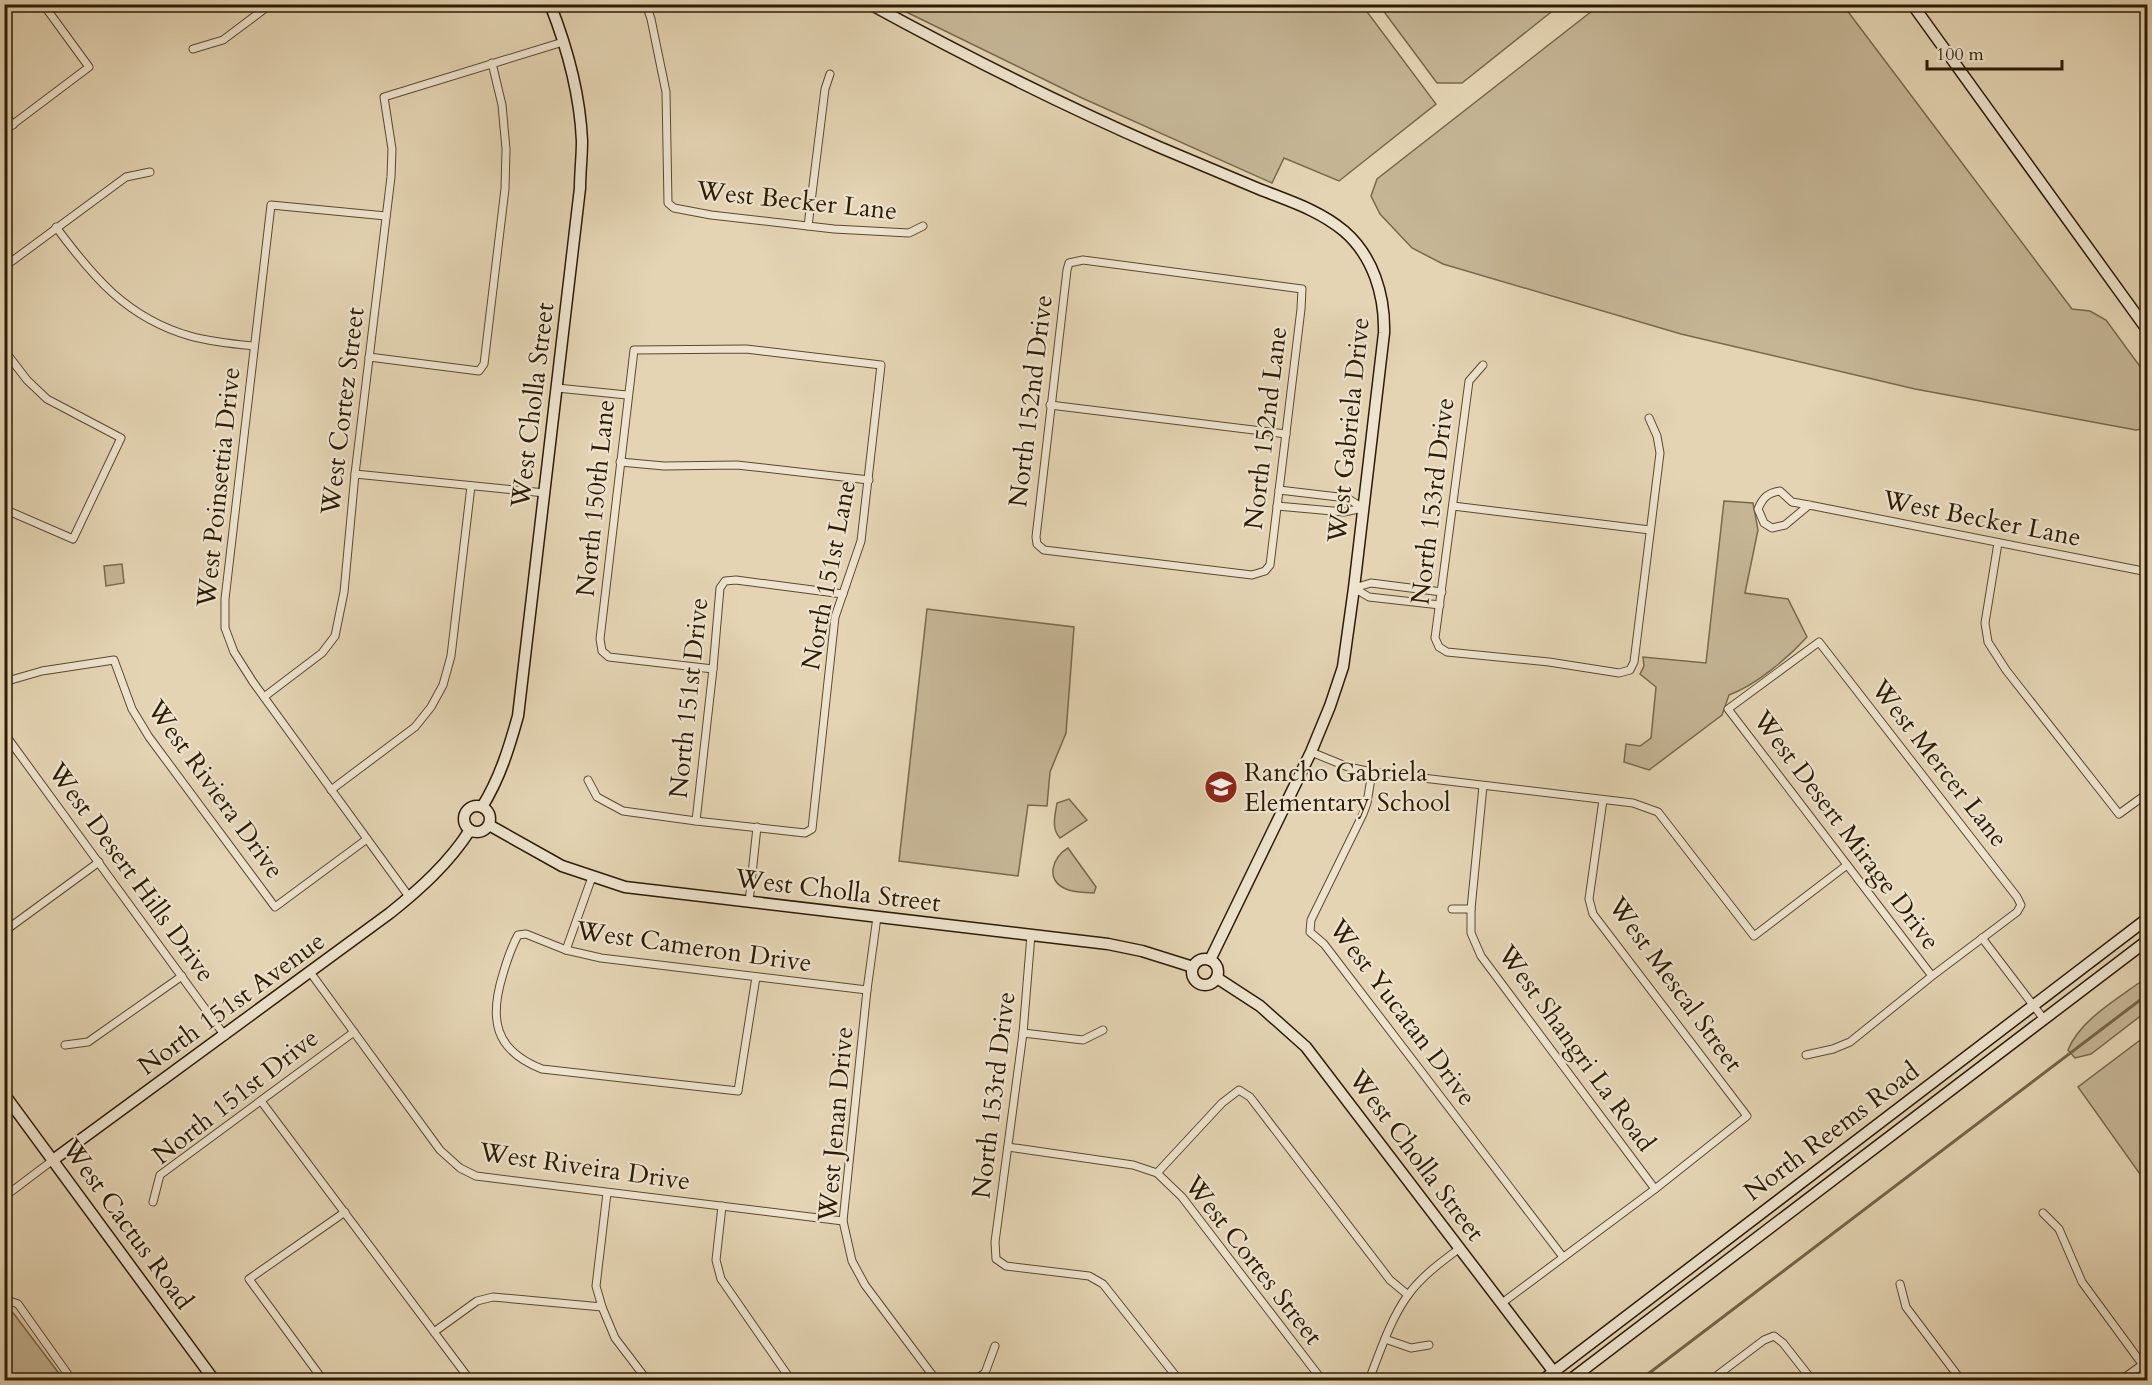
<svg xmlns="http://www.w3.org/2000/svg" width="2152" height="1385" font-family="Cardo,serif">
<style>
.green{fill:#c5b595;stroke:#78684d;stroke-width:1.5}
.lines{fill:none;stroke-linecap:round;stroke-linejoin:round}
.stream{stroke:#75644a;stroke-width:3}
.street-casing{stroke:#5a4930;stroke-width:9}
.secondary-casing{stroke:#2c1b05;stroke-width:13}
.street{stroke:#ede3ce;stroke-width:7}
.secondary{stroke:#ede3ce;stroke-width:10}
.labels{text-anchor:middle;stroke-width:4.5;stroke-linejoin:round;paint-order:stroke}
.street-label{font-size:26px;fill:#2c1b05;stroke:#ede3ce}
.poi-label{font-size:26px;fill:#2c1b05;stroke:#ede3ce;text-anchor:start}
</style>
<rect width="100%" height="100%" fill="#e4d4b3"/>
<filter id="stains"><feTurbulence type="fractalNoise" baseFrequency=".00333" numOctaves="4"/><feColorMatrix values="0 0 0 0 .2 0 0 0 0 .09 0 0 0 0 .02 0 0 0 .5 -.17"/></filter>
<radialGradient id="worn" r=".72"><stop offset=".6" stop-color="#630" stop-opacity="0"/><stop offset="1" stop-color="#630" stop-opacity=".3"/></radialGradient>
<g class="green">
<path d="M1601,4L1843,5L2072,309L2090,311L2106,320L2147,376V428L2136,430L1915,389L1681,334L1443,264L1412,248L1380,214L1371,196L1377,179Z"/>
<path d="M892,5H1362L1436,104L1339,181L1284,158L1272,183L1082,98Z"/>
<path d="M1379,5H1560L1462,83H1437Z"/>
<path d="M1724,501L1753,503L1758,530L1745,593L1788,599L1807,637C1788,658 1756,685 1729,695L1722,715L1649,770L1624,762L1626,744L1640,746L1651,738L1656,687L1640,674L1644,666L1643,657L1706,663Z"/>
<path d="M122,564L124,583L106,586L104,566Z"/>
<path d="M927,609L1074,627L1066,733L1050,772L1047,806L1028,805L1018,876L899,861Z"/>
<path d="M1069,799L1087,820L1060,838C1051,828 1055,816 1057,803Z"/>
<path d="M1068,848L1096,887L1094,893C1085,892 1074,893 1066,889C1045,880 1052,857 1068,848Z"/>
<path d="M2147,977V1011L2091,1054L2075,1058L2068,1050C2080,1019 2121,997 2147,977Z"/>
<path d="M2147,1035V1184L2078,1087Z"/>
<path d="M5,1308H8L14,1314L64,1380H5Z"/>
</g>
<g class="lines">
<path class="stream" d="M1640,1380L2148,994"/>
<defs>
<g id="street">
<path d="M646,4L651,19L666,92L668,203L674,208L711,215L834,229L909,233L923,226"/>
<path d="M193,49L223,40L271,4"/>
<path d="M4,113L13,125"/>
<path d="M4,131L89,67L43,4"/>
<path d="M386,216L271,205L225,599V628L234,652L253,682L410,898"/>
<path d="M808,226L825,89L830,74"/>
<path d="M56,227C93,277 127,318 190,336C211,342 233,344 254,346"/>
<path d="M1083,260L1302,289L1301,309L1270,565L1265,571L1252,575L1044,550L1037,544L1036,537L1067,270L1069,263Z"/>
<path d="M4,267L126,177L150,172"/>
<path d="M4,350L27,380L47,399L121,438L73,539L4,509"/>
<path d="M369,357L479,371L484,364L505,189L506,149L502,105L492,63"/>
<path d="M1483,365L1469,381L1435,638L1439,647L1447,652L1549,662L1619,673L1630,670L1634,662L1660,453L1657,436L1649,418"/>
<path d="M557,388L627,395"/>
<path d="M1050,405L1286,434"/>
<path d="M620,462L664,466L737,465L869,480"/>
<path d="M355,474L545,493"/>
<path d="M1279,490L1347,498L1363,508"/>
<path d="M1809,505L1785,525L1772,528L1764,523L1758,509C1763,497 1768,493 1780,491L1792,502L1809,505L2148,572"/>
<path d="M1277,506L1344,512L1363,508"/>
<path d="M1453,506L1650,530"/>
<path d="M1998,543L1985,623L1988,642L2006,670L2119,814L2148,793"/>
<path d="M1354,588L1371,583L1442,592"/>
<path d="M1354,588L1369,597L1440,605"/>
<path d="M2147,601L2148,598"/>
<path d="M4,682L42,671L114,660L132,709L149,737L275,907L367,839"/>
<path d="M264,697L322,653L335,636L344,592L355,474L391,177L392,149L384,97L563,42"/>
<path d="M4,733L225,1036"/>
<path d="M1311,752L1348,767L1372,772L1633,803L1658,812L1754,936L1847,865"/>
<path d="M1372,772L1367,803L1363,814L1311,920L1310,932L1324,944L1563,1257"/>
<path d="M588,780L597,797L623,811L696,821L805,833L812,829L835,617L861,541L881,365L746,349L634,350L600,639L602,651L609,657L713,669"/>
<path d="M1483,786L1471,909V933L1481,956L1655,1189"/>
<path d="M331,790L415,727L431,707L443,685L451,656L471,486"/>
<path d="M696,821L713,669L720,588L725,581L736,580L843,594"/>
<path d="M749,902L757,827"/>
<path d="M1452,909H1471"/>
<path d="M877,917L867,990L843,1221L852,1261L865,1285L936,1380"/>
<path d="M4,928L6,930L99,862"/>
<path d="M1031,935L1023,1033L995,1242L996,1259L1006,1266L1089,1276L1103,1284L1179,1380"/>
<path d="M1982,938L2043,1018"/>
<path d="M566,950L592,877"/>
<path d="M310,972L440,1150L460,1168L476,1176L843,1221"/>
<path d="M756,977L738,1091L542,1069C494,1050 489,1019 503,974C507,960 511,948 518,935L526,934L566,950L601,958L867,990"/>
<path d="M1023,1033L1083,1040L1103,1030"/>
<path d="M65,1045L88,1042L182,976"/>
<path d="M1806,1055L1833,1049L1850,1042L1932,976L2017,912L2021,905L2017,897L1819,642L1728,709L1932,976"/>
<path d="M261,1101L470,1380"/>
<path d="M1008,1147L1133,1165L1157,1173L1182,1197L1322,1380"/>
<path d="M1157,1173L1222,1103L1239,1090L1250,1097L1390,1280L1408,1295"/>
<path d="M607,1193L596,1286L602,1307L615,1338L647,1380"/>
<path d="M4,1197L53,1160"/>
<path d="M153,1202L160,1175L354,1032"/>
<path d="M722,1206L716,1260L721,1279L791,1380"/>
<path d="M2043,1213L2059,1229L2082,1282L2148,1372"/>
<path d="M1900,1284L1906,1307L1961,1380"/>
<path d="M4,1299L18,1304L72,1380"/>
<path d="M1502,1303L1655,1189L1747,1116L1593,914L1589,899L1603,800"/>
<path d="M434,1332L477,1301L493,1297L602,1307"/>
<path d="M1385,1339L1411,1348L1429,1345"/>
<path d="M323,1380L249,1279L345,1212"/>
<path d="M975,1380L985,1373L995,1346"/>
<path d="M1369,1380C1380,1352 1390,1320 1408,1295C1422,1276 1441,1262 1460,1248"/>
<path d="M1711,1380L1764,1340L1774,1336L1783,1343L1812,1380"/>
<path d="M2121,1380L2142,1365"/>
</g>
<g id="secondary">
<path d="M870,4C965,56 1060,104 1159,147C1192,161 1226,175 1259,189C1289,201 1319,210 1344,231C1373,256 1385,295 1384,333L1354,588L1343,667L1330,706L1311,752L1210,960"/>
<path d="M1912,4L2148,331"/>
<circle cx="477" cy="819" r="13"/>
<path d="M482,807C500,778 509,748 518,716L580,188C580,172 582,157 582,141C580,95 567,47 550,4"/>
<path d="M489,825L562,866L625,887L1108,944L1142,951L1193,967"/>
<circle cx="1205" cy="972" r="13"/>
<path d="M1217,978L1260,1006L1306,1047L1560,1380"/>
<path d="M4,1094L214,1380"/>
<path d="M53,1160L390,913C420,889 449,863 470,830"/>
<path d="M1543,1380L2148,918"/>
<path d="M1570,1380L2148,940"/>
</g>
</defs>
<use href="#street" class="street-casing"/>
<use href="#secondary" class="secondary-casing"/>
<use href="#street" class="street"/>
<use href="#secondary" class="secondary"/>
</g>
<defs>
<symbol id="school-disc" viewBox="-11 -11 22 22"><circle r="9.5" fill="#8f2418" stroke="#ede3ce"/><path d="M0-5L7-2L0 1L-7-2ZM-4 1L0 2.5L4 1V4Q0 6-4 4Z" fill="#fff"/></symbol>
</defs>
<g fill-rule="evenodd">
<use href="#school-disc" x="1202" y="768" width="38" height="38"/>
</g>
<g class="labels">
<g class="street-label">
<text transform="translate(797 200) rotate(6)" y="9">West Becker Lane</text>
<text transform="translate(1030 401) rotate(-83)" y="9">North 152nd Drive</text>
<text transform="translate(532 405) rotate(-83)" y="9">West Cholla Street</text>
<text transform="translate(342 411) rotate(-83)" y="9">West Cortez Street</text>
<text transform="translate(1265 428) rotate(-83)" y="9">North 152nd Lane</text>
<text transform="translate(1348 430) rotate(-84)" y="9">West Gabriela Drive</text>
<text transform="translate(218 487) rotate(-84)" y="9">West Poinsettia Drive</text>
<text transform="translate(595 498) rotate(-84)" y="9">North 150th Lane</text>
<text transform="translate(1432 501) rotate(-83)" y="9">North 153rd Drive</text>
<text transform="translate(1982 518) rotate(11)" y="9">West Becker Lane</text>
<text transform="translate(828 575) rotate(-79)" y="9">North 151st Lane</text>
<text transform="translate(688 698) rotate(-84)" y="9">North 151st Drive</text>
<text transform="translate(1940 763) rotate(52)" y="9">West Mercer Lane</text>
<text transform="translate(216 789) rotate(54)" y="9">West Riviera Drive</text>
<text transform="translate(1847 830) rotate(53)" y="9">West Desert Mirage Drive</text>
<text transform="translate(132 872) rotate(54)" y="9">West Desert Hills Drive</text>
<text transform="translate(838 890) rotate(7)" y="9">West Cholla Street</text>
<text transform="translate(694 946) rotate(8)" y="9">West Cameron Drive</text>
<text transform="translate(1676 984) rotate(54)" y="9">West Mescal Street</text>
<text transform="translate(231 1003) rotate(-36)" y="9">North 151st Avenue</text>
<text transform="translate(1403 1012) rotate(53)" y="9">West Yucatan Drive</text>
<text transform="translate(1577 1048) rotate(54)" y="9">West Shangri La Road</text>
<text transform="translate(993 1095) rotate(-83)" y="9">North 153rd Drive</text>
<text transform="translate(235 1096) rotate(-38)" y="9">North 151st Drive</text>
<text transform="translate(835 1124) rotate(-85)" y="9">West Jenan Drive</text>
<text transform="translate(1831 1131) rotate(-37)" y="9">North Reems Road</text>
<text transform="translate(1417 1155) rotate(53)" y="9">West Cholla Street</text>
<text transform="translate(585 1166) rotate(8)" y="9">West Riveira Drive</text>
<text transform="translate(128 1224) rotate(54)" y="9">West Cactus Road</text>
<text transform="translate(1254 1260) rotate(52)" y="9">West Cortes Street</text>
</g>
<g class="poi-label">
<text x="1244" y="781">Rancho Gabriela<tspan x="1244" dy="30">Elementary School</tspan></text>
</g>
</g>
<rect width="2152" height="1385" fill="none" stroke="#e4d4b3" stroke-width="24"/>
<rect x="6" y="6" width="2140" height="1373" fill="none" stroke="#2c1b05" stroke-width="3"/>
<rect x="12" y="12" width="2128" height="1361" fill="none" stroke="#2c1b05" stroke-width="1.5"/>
<path d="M1927 60v9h135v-9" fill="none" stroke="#2c1b05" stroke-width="3"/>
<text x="1936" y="60" font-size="18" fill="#2c1b05" stroke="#ede3ce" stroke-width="4.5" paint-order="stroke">100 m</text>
<rect width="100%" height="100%" filter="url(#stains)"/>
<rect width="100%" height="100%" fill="url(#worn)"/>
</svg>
